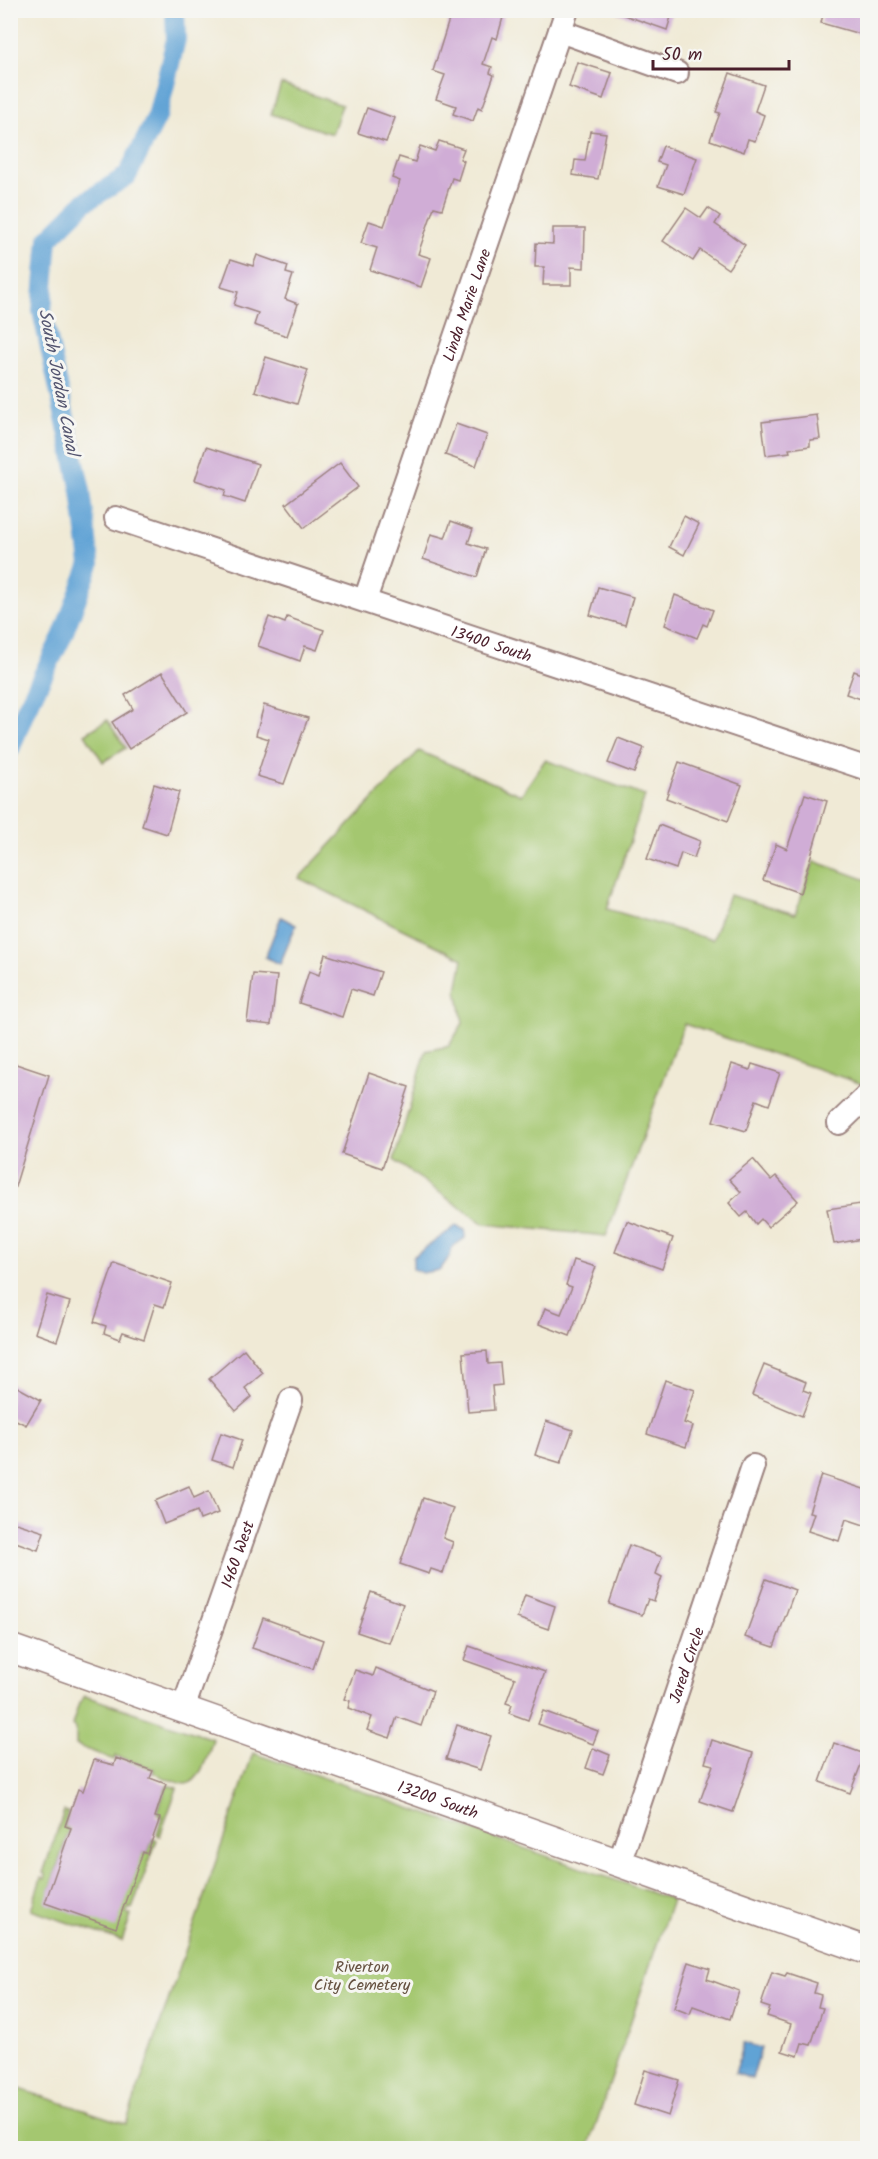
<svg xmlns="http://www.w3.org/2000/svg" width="878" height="2159" font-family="Kalam,sans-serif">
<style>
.green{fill:#a4c770;stroke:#77734e;stroke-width:1.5}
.water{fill:#61a3d5;stroke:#566180;stroke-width:1.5}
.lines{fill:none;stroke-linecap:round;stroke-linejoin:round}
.canal{stroke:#61a3d5;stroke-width:20}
.building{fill:#d0add6}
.minor-casing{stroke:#9d8480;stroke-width:26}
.tertiary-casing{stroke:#9d8480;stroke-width:30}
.minor{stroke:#fff;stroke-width:22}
.tertiary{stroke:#fff;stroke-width:27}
.labels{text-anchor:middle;stroke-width:6;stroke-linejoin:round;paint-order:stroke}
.street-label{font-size:16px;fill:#4a1f2b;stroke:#f6f6f2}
.park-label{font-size:16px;fill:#655140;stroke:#f6f6f2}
.water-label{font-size:18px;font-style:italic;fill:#53546f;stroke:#f6f6f2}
</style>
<rect width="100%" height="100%" fill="#f6f6f2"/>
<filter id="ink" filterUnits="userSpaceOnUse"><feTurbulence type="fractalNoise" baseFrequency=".0167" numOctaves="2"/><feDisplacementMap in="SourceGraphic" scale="12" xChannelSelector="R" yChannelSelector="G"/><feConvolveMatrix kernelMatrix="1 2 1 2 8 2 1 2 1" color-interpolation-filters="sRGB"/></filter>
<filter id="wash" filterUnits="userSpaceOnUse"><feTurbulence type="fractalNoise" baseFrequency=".008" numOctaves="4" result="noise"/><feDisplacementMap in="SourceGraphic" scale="24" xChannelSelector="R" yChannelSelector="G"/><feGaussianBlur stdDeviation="1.35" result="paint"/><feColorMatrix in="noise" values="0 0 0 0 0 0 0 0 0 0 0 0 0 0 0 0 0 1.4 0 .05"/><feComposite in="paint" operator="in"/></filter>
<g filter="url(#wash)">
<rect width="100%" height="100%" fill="#f0ead6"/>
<g class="green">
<path d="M281,84L342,105L332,134L271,114Z"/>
<path d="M107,720L126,748L103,762L85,734Z"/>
<path d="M419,751L521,795L545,760L645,796L607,909L712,940L729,895L795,914L814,861L867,880L868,1076L865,1085L684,1024L606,1236L484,1224L394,1160L426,1051L449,1046L463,1023L457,990L463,959L299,878Z"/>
<path d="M85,1696L213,1739C209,1751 201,1783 186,1784C176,1784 162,1776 153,1773L154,1769L116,1756L114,1760L76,1745V1729L72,1725L79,1703Z"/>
<path d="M253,1753L672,1900L588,2148H277L268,2146L267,2148H11V2086L126,2124Z"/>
<path d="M167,1785L177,1788L160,1836L157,1834L162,1817L157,1814Z"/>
<path d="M64,1811L68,1812L64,1827L69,1829L46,1903L142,1852L147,1854L153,1839L157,1840L132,1909L129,1908L126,1914L131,1915L122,1941L31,1910L41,1878L45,1879L46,1874L43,1873Z"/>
</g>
<g class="water">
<path d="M281,917L296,925L280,964L265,957Z"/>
<path d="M456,1226L465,1230V1238L452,1247L450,1256L440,1270L422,1273L413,1269V1257Z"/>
<path d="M744,2043L761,2048L752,2079L735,2073Z"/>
</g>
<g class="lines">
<path class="canal" d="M10,749L26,709L62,637L90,564L81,491L42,311L48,239L85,202L127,176L157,117L176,39L175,10"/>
</g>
<g id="blocks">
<g class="building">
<path d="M452,10H505L497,39L492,37L483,64L492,67L490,73L494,75L482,109L478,107L473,121L453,114L456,106L436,99L445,75L433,71Z"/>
<path d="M618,10H673L667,30L618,13Z"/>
<path d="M824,10H867V36L821,23Z"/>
<path d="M577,62L612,73L603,99L569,87Z"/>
<path d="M730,73L764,85L755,111L764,115L755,141L748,139L744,152L710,140L720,113L716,112Z"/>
<path d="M367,108L395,118L386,142L358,133Z"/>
<path d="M590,131L606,133L598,179L573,175L575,160L585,161Z"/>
<path d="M439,141L464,149L460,159L464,161L458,180L452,178L442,209L434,207L418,254L431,258L421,287L370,270L377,248L361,243L369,221L384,226L400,181L392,178L399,157L415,162L420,146L435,151Z"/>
<path d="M663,146L697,158L684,194L658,186L666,165L657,162Z"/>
<path d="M686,208L701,218L708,208L720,216L715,224L745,245L728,269L700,250L693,261L663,241Z"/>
<path d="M553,228H585L584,268L571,267V285H543L544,267H535L536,243L553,244Z"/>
<path d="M257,255L288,266L286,273L293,275L285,299L298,304L287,336L254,325L258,313L234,305L238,292L221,287L231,259L253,266Z"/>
<path d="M266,357L308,370L297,404L255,391Z"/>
<path d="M817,415L820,439L810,440V446L789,449L790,452L766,455L762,422Z"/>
<path d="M456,424L487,435L476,466L445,455Z"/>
<path d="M206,447L258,464L245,503L224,496L226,490L195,480Z"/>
<path d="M340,463L358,487L304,528L286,504Z"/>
<path d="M684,516L699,524L684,555L669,547Z"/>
<path d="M451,521L473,529L468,543L486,549L477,577L423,559L431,534L445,538Z"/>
<path d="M598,587L633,597L625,625L590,615Z"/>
<path d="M675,595L713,610L707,626L703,624L697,638L665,625Z"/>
<path d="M269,617L285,623L287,617L324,630L317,650L305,646L300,661L258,646Z"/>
<path d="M854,671L867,676V701L846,694Z"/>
<path d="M162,672L187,712L129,749L112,722L133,709L125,695Z"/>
<path d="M264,705L308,718L284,784L257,776L269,739L256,735Z"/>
<path d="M618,738L644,748L634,773L608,763Z"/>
<path d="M679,762L742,785L728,821L666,798Z"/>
<path d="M154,784L179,792L167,834L142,826Z"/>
<path d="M805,794L827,801L800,893L763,880L776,844L787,849Z"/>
<path d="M659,825L700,841L694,858L681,853L676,869L647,859Z"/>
<path d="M325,954L381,972L373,996L351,989L342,1017L299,1003L309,971L319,975Z"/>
<path d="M253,974L277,976L271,1025L247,1022Z"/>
<path d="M10,1062L49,1075L14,1190H10Z"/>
<path d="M732,1064L750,1070L752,1064L780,1073L769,1105L756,1100L746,1131L713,1121Z"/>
<path d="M369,1073L409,1087L382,1168L342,1154Z"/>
<path d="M753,1159L771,1180L776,1176L798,1201L768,1227L761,1219L756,1224L747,1212L741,1217L729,1203L741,1192L729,1179Z"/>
<path d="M867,1203V1238L834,1244L827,1209Z"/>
<path d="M627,1221L673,1238L662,1269L615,1252Z"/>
<path d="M574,1260L596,1267L570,1336L539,1324L545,1308L561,1314L572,1287L566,1285Z"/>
<path d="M114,1263L172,1283L164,1307L155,1304L144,1339L123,1332L120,1339L104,1333L106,1326L94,1322Z"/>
<path d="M47,1295L70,1302L57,1341L35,1333Z"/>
<path d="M244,1349L263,1373L245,1388L252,1397L236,1411L209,1379Z"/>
<path d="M487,1351L488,1364L500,1363L502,1385L492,1386L494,1410L468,1412L463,1353Z"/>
<path d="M764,1365L806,1382L803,1390L811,1393L802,1416L752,1395Z"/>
<path d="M665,1380L695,1390L684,1423L693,1426L686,1447L647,1434Z"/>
<path d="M10,1383L41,1400L26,1425L10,1417Z"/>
<path d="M546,1421L573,1430L561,1463L535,1455Z"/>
<path d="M221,1433L242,1440L233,1467L212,1460Z"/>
<path d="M821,1475L867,1490V1526L846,1519L839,1541L808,1531L814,1513L809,1512Z"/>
<path d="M189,1486L194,1498L209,1491L218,1513L200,1520L197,1511L164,1524L155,1501Z"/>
<path d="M423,1498L453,1508L443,1538L453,1542L443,1573L431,1569L429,1574L400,1564Z"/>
<path d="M10,1521L44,1532L38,1550L10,1540Z"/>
<path d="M629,1545L662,1557L656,1574L662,1577L654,1601L648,1599L642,1615L609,1604Z"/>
<path d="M766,1579L795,1590L774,1647L745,1637Z"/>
<path d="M371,1592L403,1604L389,1643L357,1632Z"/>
<path d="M525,1595L555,1606L548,1629L517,1618Z"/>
<path d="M263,1618L323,1640L313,1669L252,1648Z"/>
<path d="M469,1646L545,1672L528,1720L509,1713L512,1705L506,1703L515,1678L464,1660Z"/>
<path d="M376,1668L433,1691L421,1726L397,1717L390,1738L367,1730L372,1717L348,1708L350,1701L344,1699L355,1670L373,1676Z"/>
<path d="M543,1711L598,1731L593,1744L538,1724Z"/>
<path d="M457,1725L491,1736L480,1770L446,1759Z"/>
<path d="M712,1740L753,1753L733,1812L700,1801L713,1765L705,1763Z"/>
<path d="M834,1743L865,1754L850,1793L820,1782Z"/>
<path d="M593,1748L610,1755L603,1774L586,1768Z"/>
<path d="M116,1758L153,1771L150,1778L166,1784L155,1817L160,1818L147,1854L143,1852L116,1928L45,1903L71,1828L65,1826L78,1789L83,1791L94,1760L114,1765Z"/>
<path d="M689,1962L710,1969L707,1979L739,1991L730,2019L693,2006L690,2014L674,2008Z"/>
<path d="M772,1972L785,1976L787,1973L817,1983L814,1993L821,1995L818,2007L823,2008L811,2045L802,2043L798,2056L782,2051L791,2024L767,2016L770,2008L761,2005Z"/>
<path d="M645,2070L679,2080L668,2116L634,2105Z"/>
</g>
</g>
</g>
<g filter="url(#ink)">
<use href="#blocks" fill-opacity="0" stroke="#9d8480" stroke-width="1.5"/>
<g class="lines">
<defs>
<g id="minor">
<path d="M560,31L677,73"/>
<path id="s1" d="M116,518L868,769"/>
<path id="s2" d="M365,600L567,10"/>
<path d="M839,1123L868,1095"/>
<path id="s3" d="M183,1709L291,1400"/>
<path id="s4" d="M619,1864L753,1466"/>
</g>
<g id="tertiary">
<path id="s5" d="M10,1648L868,1951"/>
</g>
</defs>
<use href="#minor" class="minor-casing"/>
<use href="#tertiary" class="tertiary-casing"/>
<use href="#minor" class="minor"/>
<use href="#tertiary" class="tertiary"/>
</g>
</g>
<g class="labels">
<g class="street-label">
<text dy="6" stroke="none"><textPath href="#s2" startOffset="312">Linda Marie Lane</textPath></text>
<text dy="6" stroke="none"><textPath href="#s1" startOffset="396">13400 South</textPath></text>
<text dy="6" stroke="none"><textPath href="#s3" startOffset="164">1460 West</textPath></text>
<text dy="6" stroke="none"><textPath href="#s4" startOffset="210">Jared Circle</textPath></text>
<text dy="6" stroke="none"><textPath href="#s5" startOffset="454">13200 South</textPath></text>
</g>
<g class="park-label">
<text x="362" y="1972">Riverton<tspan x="362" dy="18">City Cemetery</tspan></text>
</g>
<g class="water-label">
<text transform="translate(59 382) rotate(79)" y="6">South Jordan Canal</text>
</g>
</g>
<rect width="878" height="2159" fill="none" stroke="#f6f6f2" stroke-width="36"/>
<path d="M653 60v9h136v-9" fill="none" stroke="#4a1f2b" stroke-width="3"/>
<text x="662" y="60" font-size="18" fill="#4a1f2b" stroke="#f6f6f2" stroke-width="4.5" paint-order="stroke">50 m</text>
</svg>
